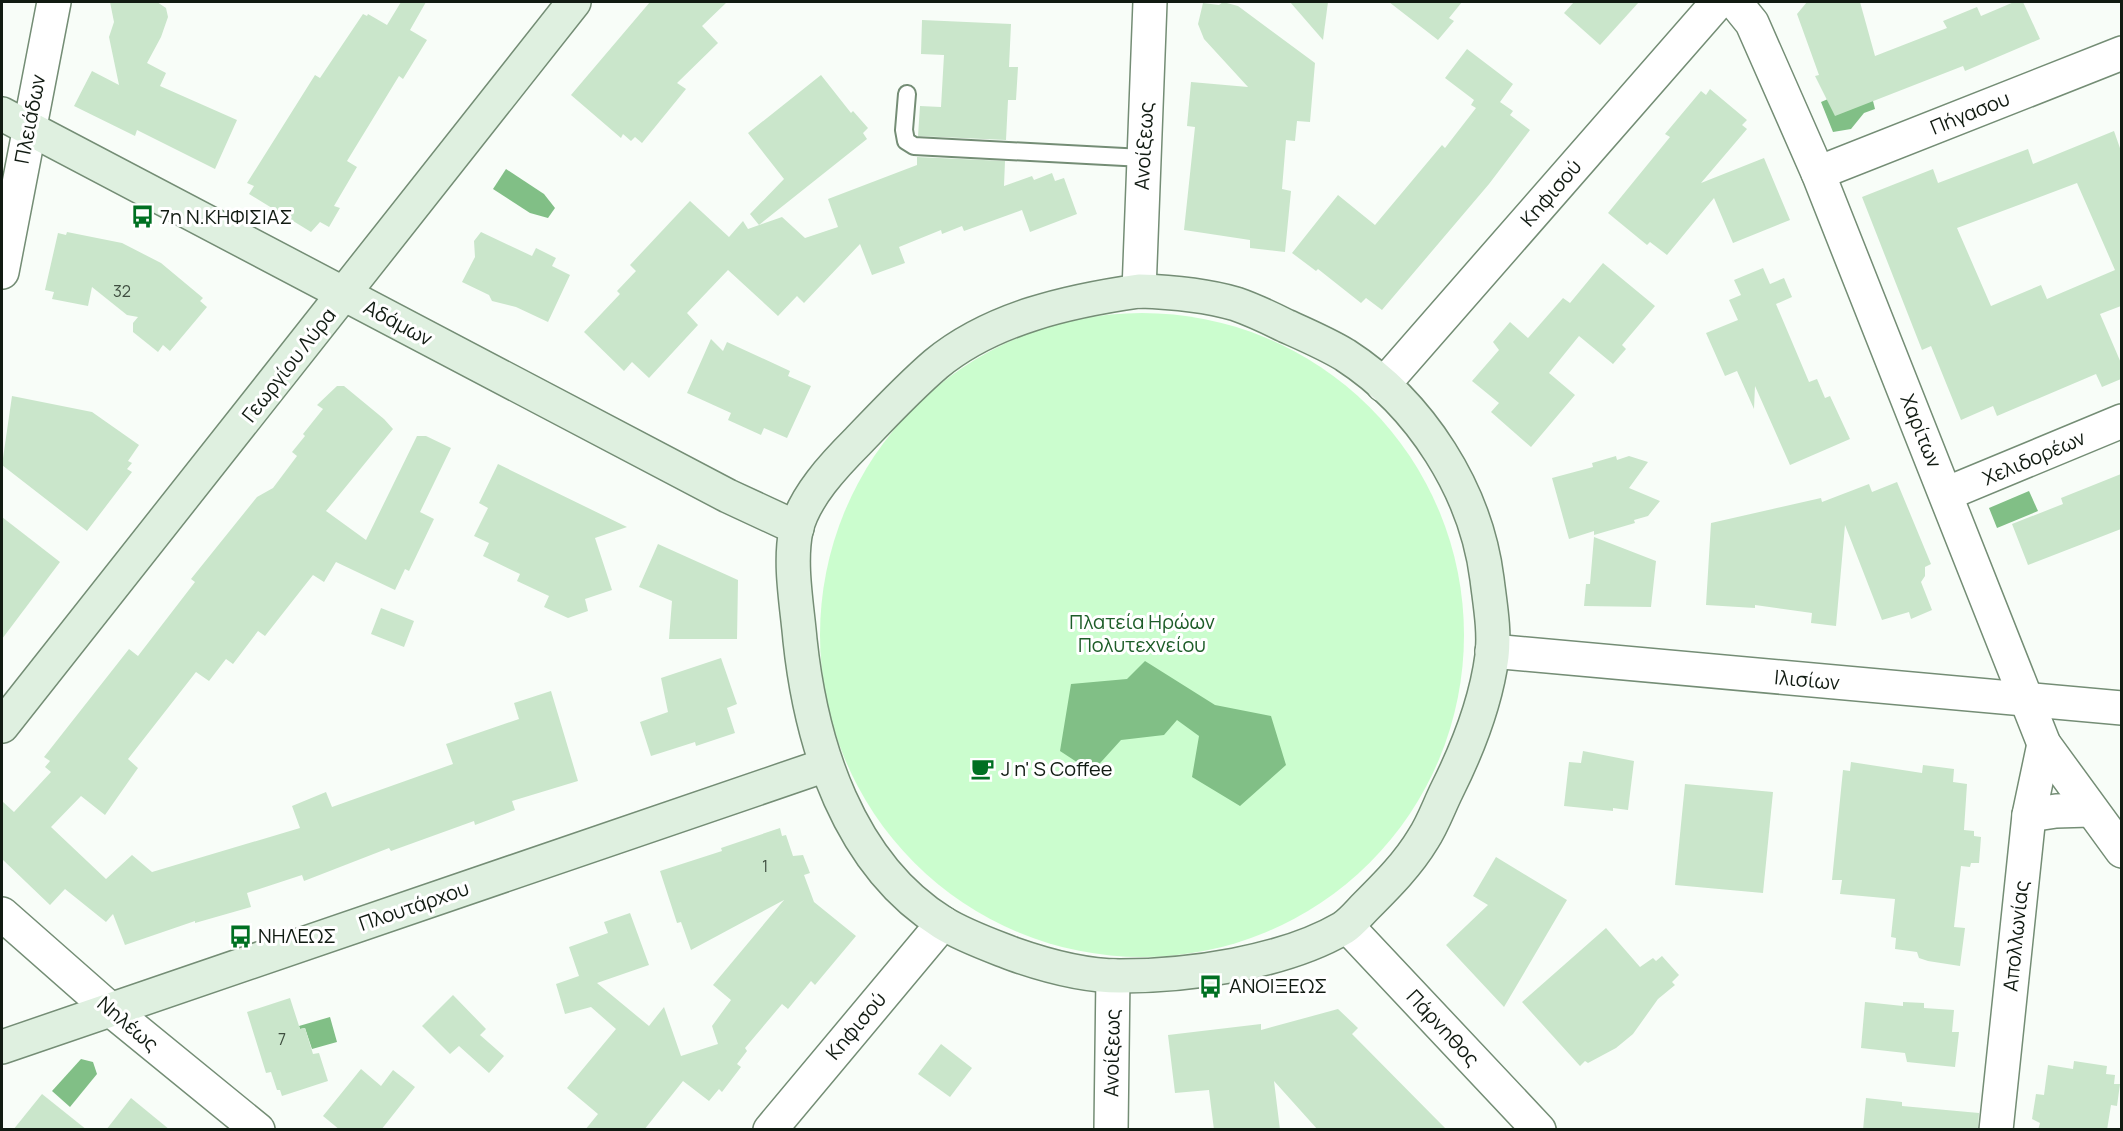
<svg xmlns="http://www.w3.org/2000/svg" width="2123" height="1131" font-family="Manrope,sans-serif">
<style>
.green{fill:#cbfdce}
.water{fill:#81bf86}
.building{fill:#cae6cb;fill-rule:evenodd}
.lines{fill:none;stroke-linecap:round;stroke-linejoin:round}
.lane-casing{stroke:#748d75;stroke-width:20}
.street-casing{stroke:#748d75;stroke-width:36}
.secondary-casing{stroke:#748d75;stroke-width:36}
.lane{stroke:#fff;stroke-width:16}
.street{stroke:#fff;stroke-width:33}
.secondary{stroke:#dff0e0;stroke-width:33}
.labels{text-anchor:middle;stroke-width:6;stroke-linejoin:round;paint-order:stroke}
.number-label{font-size:16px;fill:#3f4e40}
.street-label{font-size:20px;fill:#111b12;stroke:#fff}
.poi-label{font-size:20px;fill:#111b12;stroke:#fff;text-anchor:start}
.park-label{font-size:20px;fill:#1d5d28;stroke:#fff}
</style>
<rect width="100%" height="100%" fill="#f8fdf8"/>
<circle class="green" cx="1142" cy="635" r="322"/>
<g class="water">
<path d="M1828,99L1873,101L1875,109L1864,113L1851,129L1833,132L1821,102Z"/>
<path d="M506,169L544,194L555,208L548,218L530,213L493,189Z"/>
<path d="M2029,491L2038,511L1997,528L1989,508Z"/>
<path d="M1145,661L1215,705L1271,716L1286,765L1240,806L1192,777L1199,736L1177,720L1164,735L1121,740L1092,772L1060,751L1071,684L1127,679Z"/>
<path d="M330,1017L337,1042L312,1049L305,1028L300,1029L299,1026Z"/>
<path d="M81,1059L93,1062L97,1074L70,1107L52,1091Z"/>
</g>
<g class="building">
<path d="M110,2H157L166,8L168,17L161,37L147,63L166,73L160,86L237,120L215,169L137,130L135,136L74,106L92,71L119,85L109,37L114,22Z"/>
<path d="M401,2H426L410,30L427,40L403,79L399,76L347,161L357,167L334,206L340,208L329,227L320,222L311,232L249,194L254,186L247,183L315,75L320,78L363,14L367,16L368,14L387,25Z"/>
<path d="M650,2H727L702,26L718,43L677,83L686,89L642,143L635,137L631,141L623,134L621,138L571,95Z"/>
<path d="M1223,2L1238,6L1315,63L1310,122L1297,121L1295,141L1286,140L1282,189L1291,191L1285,252L1250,248V240L1184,230L1195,127L1187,126L1191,82L1248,87L1204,39L1198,24L1203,3L1219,5Z"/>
<path d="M1290,2H1328L1323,40Z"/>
<path d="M1389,2H1462L1449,18L1454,21L1438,40Z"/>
<path d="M1574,2H1639L1600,45L1564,13Z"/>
<path d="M1807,2H1860L1875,56L1947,28L1943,21L1977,7L1981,16L2014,2H2023L2040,39L1965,71L1963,66L1835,116L1815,76L1819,75L1797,14Z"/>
<path d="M922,20L1011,24L1009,67H1018L1016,100H1008L1006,140L918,136L920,106L941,107L944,55L921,54Z"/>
<path d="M1467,49L1513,84L1500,102L1513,111L1510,115L1530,130L1489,184L1382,310L1366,298L1361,303L1318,269L1316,271L1292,253L1338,195L1375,225L1442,145L1445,148L1476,108L1471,105L1474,100L1445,78Z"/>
<path d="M821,75L851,113L853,111L868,128L863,133L867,139L759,225L750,214L784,179L748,133Z"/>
<path d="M1710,89L1747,120L1742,125L1747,129L1701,183L1764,158L1790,220L1733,243L1714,198L1667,255L1650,242L1647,245L1608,213L1670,137L1665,134L1701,91L1706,95Z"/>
<path d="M2114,131L2121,151V306L2100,314L2121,363V379L2102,387L2096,374L1997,416L1993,406L1961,420L1931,346L1922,350L1862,197L1933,169L1938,183L2028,149L2033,164ZM2077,183L2115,270L2047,299L2041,285L1991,306L1957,228Z"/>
<path d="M917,157L1005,161L1004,186L1032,176L1034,180L1052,173L1055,181L1064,178L1077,214L1030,232L1022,210L964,231L962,226L942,234L941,230L899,247L905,263L872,275L860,244L804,303L797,296L778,316L728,270L687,313L698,325L649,378L632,362L624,371L584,332L620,294L617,291L636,271L630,265L690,201L729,237L743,221L748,229L782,217L805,238L838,227L828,199L917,165Z"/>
<path d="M67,232L122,243L161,263L203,298L200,301L207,307L170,351L163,345L158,352L133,332V323L138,317L127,315L92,287L88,306L52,299L54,292L45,290L58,233L66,235Z"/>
<path d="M481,232L532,256L536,248L556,258L552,266L570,275L548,322L516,307L492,301L489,295L462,282L475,257L474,241Z"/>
<path d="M1603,263L1655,306L1622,345L1626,349L1613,364L1579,336L1549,373L1575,395L1531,447L1491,412L1499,403L1472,381L1499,350L1493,342L1510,322L1528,338L1563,298L1570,303Z"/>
<path d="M1763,268L1770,284L1784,278L1792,297L1776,304L1809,382L1817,379L1825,398L1830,396L1850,439L1790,465L1755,386L1754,409L1737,371L1725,376L1706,333L1738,320L1729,300L1741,295L1734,280Z"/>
<path d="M711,339L723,351L727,342L790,371L788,376L811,386L787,438L764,428L761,435L728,420L731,413L687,393Z"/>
<path d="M337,386H344L384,419L393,429L326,511L366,540L417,436H426L451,448L420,512L434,519L409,571L405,569L395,590L336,562L324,582L313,575L265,636L258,631L233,664L226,659L209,681L196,672L128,759L138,768L105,815L81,796L51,827L106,879L132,855L152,872L300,828L292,806L326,792L332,807L453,764L446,744L519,719L514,703L551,691L578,781L512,801L515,810L475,825L474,821L391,851L389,848L304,881L302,875L247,893L251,907L195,923V921L125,945L113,914L106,922L65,889L50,905L2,859V801L14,812L51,772L45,767L50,761L44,757L129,649L138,656L195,582L191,579L257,497L273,488L297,456L292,452L305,436L303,434L323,409L317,405Z"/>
<path d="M12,396L92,412L139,445L128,461L132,463L127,469L132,472L87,531L2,465Z"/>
<path d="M1616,456L1617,460L1629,456L1648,462L1629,488L1660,501L1648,516L1634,520L1635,523L1594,535V531L1569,539L1552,478L1593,467L1592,463Z"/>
<path d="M498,464L627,527L595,538L612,590L585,599L588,611L568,618L544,607L549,596L517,581L520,574L483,556L489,543L474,536L488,508L479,503Z"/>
<path d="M2121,474V529L2028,565L2012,524L2063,504L2061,498Z"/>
<path d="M1897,482L1931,564L1925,567V576L1921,582L1932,610L1911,619L1909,612L1882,620L1845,525L1836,626L1811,623L1812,613L1755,605V608L1706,605L1711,523L1821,498L1822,502L1869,484L1872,492Z"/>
<path d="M2,517L60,562L2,639Z"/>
<path d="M1594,537L1656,561L1651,607L1584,606L1586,584H1590Z"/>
<path d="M658,544L738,580L737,639H669L672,601L639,587Z"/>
<path d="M381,608L414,621L404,647L371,634Z"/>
<path d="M721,658L737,704L727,708L735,733L696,746L695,742L651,756L640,722L668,712L661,678Z"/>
<path d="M1583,751L1634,761L1628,810L1613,808V811L1564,806L1569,762L1581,763Z"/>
<path d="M1851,762L1922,773L1923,765L1954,769L1953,782L1967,784L1964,830L1974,831V836L1981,837L1979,863H1971L1970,867L1961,866L1954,927L1965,928L1960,966L1928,961L1919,958L1917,952L1895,949L1896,938L1891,937L1895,899L1840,894L1842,880H1832L1843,770L1850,771Z"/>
<path d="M1685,784L1773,792L1763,893L1675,885Z"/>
<path d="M780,828L782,836L786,835L793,856L803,855L810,873L804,875L814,902L856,936L815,985L811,981L788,1009L782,1004L745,1048L747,1051L737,1064L741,1067L722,1092L719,1089L709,1101L683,1081L644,1130H585L598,1114L567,1088L616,1029L591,1007L565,1014L556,984L579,976L569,947L608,933L604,922L630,913L649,965L597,983L649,1026L664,1007L681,1056L718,1044L712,1026L731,1000L713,985L784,900L691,950L681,922L677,923L660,871L722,851L721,848Z"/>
<path d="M1496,857L1567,900L1504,1007L1446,945L1488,905L1473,896Z"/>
<path d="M1606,928L1640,967L1653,958L1656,961L1662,956L1679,975L1672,982L1675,985L1658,999L1633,1034L1616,1048L1588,1063L1585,1061L1580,1066L1522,1002Z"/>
<path d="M453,995L486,1029L480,1035L504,1056L489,1073L459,1046L450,1054L422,1026Z"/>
<path d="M290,998L300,1029L305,1028L313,1054L319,1053L328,1081L282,1096L280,1090H277L271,1072L266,1073L247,1012Z"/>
<path d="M1865,1002L1903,1006V1002L1924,1003V1008L1954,1010L1952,1032H1959L1955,1067L1907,1062L1905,1053L1861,1048Z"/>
<path d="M1338,1009L1358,1028L1352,1034L1447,1130H1318L1274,1081L1280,1130H1214L1209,1090L1175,1093L1168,1035L1261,1024V1030Z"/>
<path d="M941,1044L972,1068L950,1097L918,1074Z"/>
<path d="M2074,1061L2107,1066L2106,1074L2115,1075L2114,1084H2120L2117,1106L2111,1105L2107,1130H2038L2040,1123L2032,1119L2036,1094L2044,1095L2048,1065L2073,1069Z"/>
<path d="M361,1069L381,1086L393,1070L415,1087L381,1130H340L323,1116Z"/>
<path d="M42,1094L87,1130H13Z"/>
<path d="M131,1098L170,1130H106Z"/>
<path d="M1866,1098L1902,1102V1106L1979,1113L1978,1130H1863Z"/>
</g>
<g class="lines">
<defs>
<path id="lane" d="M907,94L904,130L906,141L914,146L1143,158"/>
<g id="street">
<path d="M1735,2L1752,23L1818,173L2044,744L2122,851"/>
<path d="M1818,173L2122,53"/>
<path d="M2,272L54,2"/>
<path d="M1139,291L1150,2"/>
<path d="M1383,385L1718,2"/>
<path d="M1946,494L2122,421"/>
<path d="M1492,651L2122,708"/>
<path d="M2029,815L2056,811L2090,810"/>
<path d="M2,914L111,1010L258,1130"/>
<path d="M1347,926L1539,1130"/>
<path d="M770,1130L943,923"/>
<path d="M1111,1130L1113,976"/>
<path d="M1996,1130L2029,815L2044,744"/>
</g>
<g id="secondary">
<path d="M2,114L728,496L797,528"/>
<path d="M1139,291C1172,292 1205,295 1236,304C1253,310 1270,318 1286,326C1306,335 1327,344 1345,355C1421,404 1476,491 1487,579C1490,604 1495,631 1492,656C1486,702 1468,748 1447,790C1439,806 1433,824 1423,839C1408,864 1387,885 1366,906C1359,913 1352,922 1343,928C1283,963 1188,976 1120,976C1084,976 1047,966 1013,954C990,945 964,936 943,923C848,864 811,744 800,640C797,605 789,564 796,530C804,497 834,465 858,441C883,415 908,388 936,364C992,318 1069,301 1139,291Z"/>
<path d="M2,726L574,2"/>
<path d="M2,1047L826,765"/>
</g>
</defs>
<use href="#lane" class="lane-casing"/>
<use href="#street" class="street-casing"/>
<use href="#secondary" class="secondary-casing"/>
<use href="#lane" class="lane"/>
<use href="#street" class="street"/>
<use href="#secondary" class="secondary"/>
</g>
<defs>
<symbol id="bus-bare" viewBox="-9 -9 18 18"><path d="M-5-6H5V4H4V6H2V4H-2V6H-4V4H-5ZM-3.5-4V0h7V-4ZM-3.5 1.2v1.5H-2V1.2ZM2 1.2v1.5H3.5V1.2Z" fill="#007022" stroke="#fff" stroke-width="2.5" paint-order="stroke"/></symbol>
<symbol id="cafe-bare" viewBox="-9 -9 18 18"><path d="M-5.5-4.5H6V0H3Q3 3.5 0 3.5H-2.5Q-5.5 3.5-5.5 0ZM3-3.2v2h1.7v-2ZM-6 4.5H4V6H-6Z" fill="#007022" stroke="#fff" stroke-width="2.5" paint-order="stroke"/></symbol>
</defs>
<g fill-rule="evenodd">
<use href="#bus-bare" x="126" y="200" width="33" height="33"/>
<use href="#cafe-bare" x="966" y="752" width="33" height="33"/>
<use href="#bus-bare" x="224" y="920" width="33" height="33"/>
<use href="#bus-bare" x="1194" y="970" width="33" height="33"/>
</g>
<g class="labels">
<g class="number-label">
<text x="122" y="297">32</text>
<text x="765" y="872">1</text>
<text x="282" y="1045">7</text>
</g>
<g class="street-label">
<text transform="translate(1970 113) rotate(-22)" y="7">Πήγασου</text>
<text transform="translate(30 119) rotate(-79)" y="7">Πλειάδων</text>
<text transform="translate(1144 146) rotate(-87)" y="7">Ανοίξεως</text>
<text transform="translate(1551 193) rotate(-49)" y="7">Κηφισού</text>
<text transform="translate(398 323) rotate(28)" y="7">Αδάμων</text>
<text transform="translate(289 365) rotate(-52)" y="7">Γεωργίου Λύρα</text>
<text transform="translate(1921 431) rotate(68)" y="7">Χαρίτων</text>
<text transform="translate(2034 458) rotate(-23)" y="7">Χελιδορέων</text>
<text transform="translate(1807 680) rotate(5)" y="7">Ιλισίων</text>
<text transform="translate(414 906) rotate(-19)" y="7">Πλουτάρχου</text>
<text transform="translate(2016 936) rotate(-84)" y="7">Απολλωνίας</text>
<text transform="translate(128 1024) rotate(40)" y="7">Νηλέως</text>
<text transform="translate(856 1026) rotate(-50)" y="7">Κηφισού</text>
<text transform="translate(1443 1028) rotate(47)" y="7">Πάρνηθος</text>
<text transform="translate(1112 1053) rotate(-89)" y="7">Ανοίξεως</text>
</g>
<g class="poi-label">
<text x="160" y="224">7η Ν.ΚΗΦΙΣΙΑΣ</text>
<text x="1001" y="776">J n' S Coffee</text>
<text x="258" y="943">ΝΗΛΕΩΣ</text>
<text x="1229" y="993">ΑΝΟΙΞΕΩΣ</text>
</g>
<g class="park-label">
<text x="1142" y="629">Πλατεία Ηρώων<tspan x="1142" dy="23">Πολυτεχνείου</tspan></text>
</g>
</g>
<rect width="2123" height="1131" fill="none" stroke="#111b12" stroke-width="6"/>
</svg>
